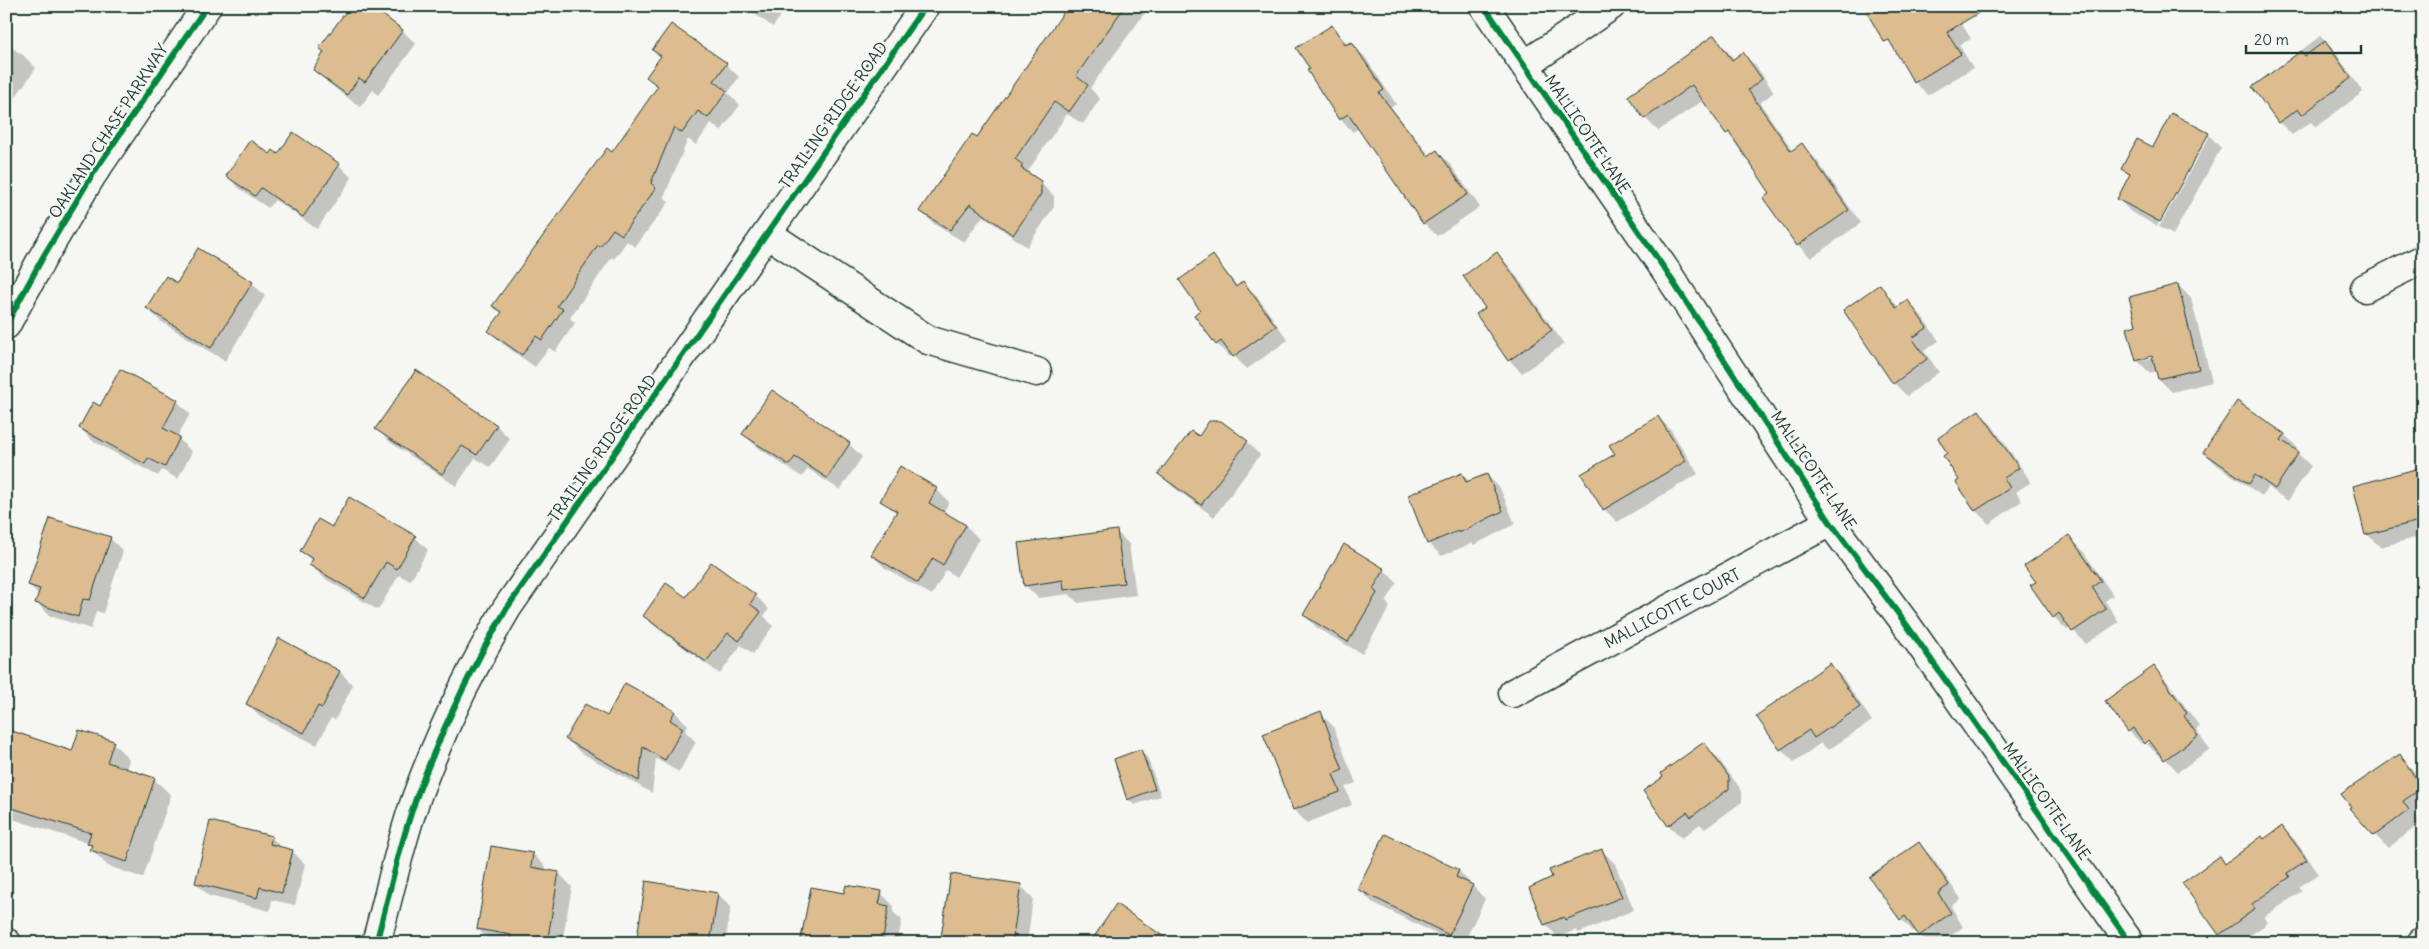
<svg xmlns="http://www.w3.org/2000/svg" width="2429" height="949" font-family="Delius,sans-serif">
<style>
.shadow{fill:#0003;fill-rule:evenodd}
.building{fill:#ddbc90;stroke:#1f3d34}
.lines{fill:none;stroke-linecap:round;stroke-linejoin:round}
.street-casing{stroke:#1f3d34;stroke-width:31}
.street{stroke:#f6f6f2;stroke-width:28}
.cycleway-casing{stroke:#f6f6f2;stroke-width:9}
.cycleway{stroke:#00873e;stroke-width:6}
.labels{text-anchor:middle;stroke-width:5;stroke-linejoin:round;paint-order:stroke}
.street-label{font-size:16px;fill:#1f3d34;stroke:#f6f6f2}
</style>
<rect width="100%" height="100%" fill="#f6f6f2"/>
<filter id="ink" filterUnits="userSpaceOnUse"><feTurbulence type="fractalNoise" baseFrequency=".02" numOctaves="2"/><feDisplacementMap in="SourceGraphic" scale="10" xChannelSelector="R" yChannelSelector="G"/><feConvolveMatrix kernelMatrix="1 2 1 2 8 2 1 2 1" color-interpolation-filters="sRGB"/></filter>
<g filter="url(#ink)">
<g class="shadow">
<path d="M369,6L403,31L416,44L378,95L373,90L360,107L328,83L315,70Z"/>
<path d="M744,6H787L773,27Z"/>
<path d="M1078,6H1163L1158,13L1149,7L1090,88L1100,99L1083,124L1067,114L1028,171L1054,196V207L1027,247L983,216L964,242L934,224L921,211Z"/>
<path d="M1951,6L1971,39L1959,45L1973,68L1928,95L1915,82Z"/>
<path d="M1332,27L1349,45L1352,44L1365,57L1396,104L1391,107L1430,156L1437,151L1450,164L1480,207L1437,236L1424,223L1359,128L1353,132L1340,119L1312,70Z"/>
<path d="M1714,36L1735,60L1743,54L1756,66L1774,92L1760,103L1793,151L1802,145L1815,158L1861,223L1811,258L1798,245L1765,198L1772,194L1704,100L1658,131L1645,118L1630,96Z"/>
<path d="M2320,36L2333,49L2363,92L2316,127L2311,122L2292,135L2279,122L2253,88Z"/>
<path d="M6,44L23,55L36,68L10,105H6Z"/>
<path d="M654,50L726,64L739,77L728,93L740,105L721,131L711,123L696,145L688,139L664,197L669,202L635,247L627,241L614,259L612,257L570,318L575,323L555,352L549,348L535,367L503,344L490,331L502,314L494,305L612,154L658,87L648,77L662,58Z"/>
<path d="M2423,55V74L2414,60Z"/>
<path d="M2172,115L2208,134L2221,148L2173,235L2159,227L2209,137H2206L2157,226L2131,212L2118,199L2131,177L2123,169L2154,148Z"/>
<path d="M279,155L339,165L352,178L317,229L275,200L268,208L240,189L227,176L271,156Z"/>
<path d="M1497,254L1510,267L1564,344L1522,373L1509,360L1478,314L1486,308Z"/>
<path d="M1213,257L1238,287L1243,282L1256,295L1288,340L1247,369L1233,355L1230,357L1217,344L1202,311Z"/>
<path d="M252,283L265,296L225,361L160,321L147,308L177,285Z"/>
<path d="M2178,285L2191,298L2212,382L2172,392L2159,379L2157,371L2150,373L2137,360L2138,326ZM2158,353L2159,356L2144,360V357Z"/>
<path d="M1880,286L1899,308L1908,302L1921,315L1939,341L1924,351L1939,372L1907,396L1894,383Z"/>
<path d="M417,372L497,426L510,439L490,467L475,458L456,486L390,442L377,429Z"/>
<path d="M177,401L190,414L177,437L192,452L178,479L162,470L158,476L93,441L80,428L101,408Z"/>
<path d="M1979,412L1992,425L2031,482L2016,492L2022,501L1989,524L1976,511L1957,483L1961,480L1949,453Z"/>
<path d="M1658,417L1671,430L1698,474L1617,522L1604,509L1617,454Z"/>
<path d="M744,434L849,444L862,457L840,490L808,469L802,477L757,447Z"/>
<path d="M2284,434L2297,447L2295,451L2311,466L2288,501L2268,487L2262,496L2217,465L2204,452Z"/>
<path d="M1199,438L1247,442L1260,455L1214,517L1173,487L1160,474Z"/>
<path d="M2423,469V536L2380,547L2367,534Z"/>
<path d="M1462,474L1470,482L1487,475L1500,488L1515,524L1474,545L1472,543L1442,556L1428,543Z"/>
<path d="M936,489L949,502L943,513L966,526L979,539L956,577L946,570L932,595L885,568L872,555L897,514L882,500Z"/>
<path d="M332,529L415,537L428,550L410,581L399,575L378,610L324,578L311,565L313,562L301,550Z"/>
<path d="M1116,531L1129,544L1136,595L1078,603L1069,594L1038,598L1025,585Z"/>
<path d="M2069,536L2082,550L2113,595L2105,601L2119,622L2086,644L2070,627L2067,630L2054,617L2037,582Z"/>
<path d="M110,538L123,551L103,613L96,611L91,629L50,616L37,603L39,595L29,585Z"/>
<path d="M711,564L756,596L769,609L764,616L773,626L753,654L741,645L720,674L658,629L645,616L686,599Z"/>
<path d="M1384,570L1397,583L1386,602L1390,607L1362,654L1317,628L1304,614Z"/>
<path d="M1830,665L1843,678L1872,721L1828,750L1821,743L1794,762L1781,749Z"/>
<path d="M2154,668L2167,681L2200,727L2196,730L2210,749L2178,772L2161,754L2159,756L2147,744L2155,737L2142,744L2129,731Z"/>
<path d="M340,672L353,685L335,720L331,718L317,745L260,717L247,704Z"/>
<path d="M626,685L675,712L688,725L685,731L696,742L679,772L656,759L652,793L580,752L567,739L608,718Z"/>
<path d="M1320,713L1333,726L1356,783L1345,787L1352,805L1307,823L1294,810L1264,734Z"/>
<path d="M6,731L73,752L113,743L129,759L126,770L154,779L171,795L143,878L108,866L92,850V847L88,843L6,817Z"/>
<path d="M1704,744L1717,757L1742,791V802L1705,829L1700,824L1682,838L1668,825L1664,777Z"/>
<path d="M1140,751L1147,757L1161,796L1134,805L1128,799Z"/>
<path d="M2399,756L2412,769L2423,784V810L2415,815L2421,823L2388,848L2375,835Z"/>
<path d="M2282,827L2295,840L2319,874L2299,887L2302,891L2264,917L2268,923L2239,943H2229L2220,934V858L2227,865Z"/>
<path d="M271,837L283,849L292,851L305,864L295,905L272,900L270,911L209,896L196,883Z"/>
<path d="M1919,844L1932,857L1961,899L1951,906L1963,927L1941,943H1927L1916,930L1914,932L1901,919Z"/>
<path d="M1602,850L1615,864L1634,910L1579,933L1576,930L1558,937L1545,924Z"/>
<path d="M533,854L546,867L545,871L559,873L572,887L562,943L491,942L478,929Z"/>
<path d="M1459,871L1485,899L1464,943H1454L1372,902L1359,889Z"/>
<path d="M1020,885L1033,898L1027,943H942Z"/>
<path d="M881,893L894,906L893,912L902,920L897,943H802L845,894Z"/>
<path d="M718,894L731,907L725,943H637Z"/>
<path d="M1176,937L1185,943H1173Z"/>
</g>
<g class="building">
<path d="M350,6H371L403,30L365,82L359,78L347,95L313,70L324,52L319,48Z"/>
<path d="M1068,6H1125L1076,76L1088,85L1069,112L1054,102L1015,159L1023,165L1021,168L1041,181V194L1013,235L970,204L950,230L919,211L972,134L977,137Z"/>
<path d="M1863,6H1990L1947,32L1961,54L1914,83L1889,40L1884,42Z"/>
<path d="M671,24L727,63L714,81L727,91L708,118L698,111L682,133L674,127L651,183L656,188L622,235L613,229L600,247L598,245L557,306L563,309L542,340L536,336L522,355L488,331L502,312L492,306L607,148L612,152L658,86L646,77L661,56L652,50Z"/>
<path d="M1332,25L1345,45L1352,42L1384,90L1379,93L1428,156L1437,150L1468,194L1423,224L1348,114L1339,120L1307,70L1310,69L1296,48Z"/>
<path d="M1714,35L1732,60L1743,52L1762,79L1748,90L1791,151L1802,143L1849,210L1797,246L1763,198L1770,193L1729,132L1726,134L1692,85L1644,119L1628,96Z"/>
<path d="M2325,41L2351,78L2302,115L2298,109L2278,123L2252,87L2301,51L2305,56Z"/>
<path d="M2171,113L2209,133L2160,222L2117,199L2130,174L2121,169L2137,139L2153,147Z"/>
<path d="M293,132L340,164L303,217L261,188L255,196L226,176L250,140L270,154L273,150L278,154Z"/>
<path d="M198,248L253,282L211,348L146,308L166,276L177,283Z"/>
<path d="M1497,252L1552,330L1508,361L1476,314L1485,308L1463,276Z"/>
<path d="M1213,255L1236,287L1243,281L1276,326L1233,357L1221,341L1216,345L1194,315L1200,310L1179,280Z"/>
<path d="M1880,284L1896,308L1908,300L1927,328L1912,338L1927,359L1893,384L1843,310Z"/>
<path d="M2178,284L2199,369L2158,379L2152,356L2136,361L2127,328L2136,325L2129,297Z"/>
<path d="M120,369L178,400L163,428L180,437L165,467L148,458L145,464L79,428L93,402L100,406Z"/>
<path d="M416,370L497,425L477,455L462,446L442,474L375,429Z"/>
<path d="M772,390L850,443L827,478L795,457L789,465L742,434Z"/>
<path d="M2237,401L2285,434L2281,440L2299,452L2275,489L2255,475L2249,484L2203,452Z"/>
<path d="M1979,410L2019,468L2004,478L2010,488L1975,511L1956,482L1959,480L1943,456L1947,453L1938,438Z"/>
<path d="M1658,416L1686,461L1603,510L1581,474L1615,454L1609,445Z"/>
<path d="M1209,421H1221L1248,441L1201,505L1158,474L1191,431L1199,436Z"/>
<path d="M900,466L937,488L929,503L966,525L943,565L933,558L918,583L871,555L897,511L880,501Z"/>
<path d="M2423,467V520L2365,535L2353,486Z"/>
<path d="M1462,473L1466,482L1487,474L1503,511L1459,533L1458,531L1427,544L1408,495Z"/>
<path d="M349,497L416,536L397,569L386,562L365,598L309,565L313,559L300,551L318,519L332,527Z"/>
<path d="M50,518L111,537L90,600L83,599L78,617L35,603L40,589L28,585Z"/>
<path d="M1117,530L1124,583L1064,590L1063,580L1024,586L1018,543Z"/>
<path d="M2069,535L2101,581L2092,587L2106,609L2072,632L2059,613L2053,618L2030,585L2036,582L2024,566Z"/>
<path d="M1344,544L1385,569L1373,589L1377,593L1348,642L1303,615Z"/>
<path d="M711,562L756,595L750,604L761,612L739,641L728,633L706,662L643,616L666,583L686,597Z"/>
<path d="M279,638L340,671L322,708L318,706L304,733L246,704Z"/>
<path d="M1830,663L1860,707L1814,738L1809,730L1780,750L1756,716Z"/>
<path d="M2154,666L2187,713L2184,716L2198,736L2164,760L2149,740L2145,744L2133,728L2128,732L2105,701Z"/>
<path d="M625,683L675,711L670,720L683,728L665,760L643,747L639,781L565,739L585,704L607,716Z"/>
<path d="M1321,711L1343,770L1333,774L1340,792L1293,810L1263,734Z"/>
<path d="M6,729L72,751L79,730L114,741L107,762L155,778L127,862L90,850L92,845L87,844L91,833L6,806Z"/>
<path d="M1704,742L1729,777V789L1691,817L1687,812L1668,826L1643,791L1663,777L1661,773Z"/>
<path d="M1141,749L1155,789L1127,800L1114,759Z"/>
<path d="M2400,754L2422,788L2403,801L2409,810L2374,836L2349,808L2351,807L2341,794Z"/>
<path d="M210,821L272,836L270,844L293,850L282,893L260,887L257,898L195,883Z"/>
<path d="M2282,826L2307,860L2287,873L2290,877L2252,904L2255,909L2219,935L2182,883L2220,856L2225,864L2262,836L2264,839Z"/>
<path d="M1385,834L1459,870L1456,877L1473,885L1449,935L1357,889Z"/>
<path d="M1919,842L1949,885L1938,893L1951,913L1919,936L1905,916L1900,920L1869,877Z"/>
<path d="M491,846L533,853L531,867L559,872L547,943H510L511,935L477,929Z"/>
<path d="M1602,849L1622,897L1565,920L1564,917L1544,925L1529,888L1552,877L1549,870Z"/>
<path d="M951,874L1021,884L1012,943H940Z"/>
<path d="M646,881L718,893L710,943H636Z"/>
<path d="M846,885L882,891L879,904L889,906L882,943H800L811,887L844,893Z"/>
<path d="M1116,904L1173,943H1090Z"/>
</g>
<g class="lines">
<defs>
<g id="street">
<path d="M1484,6L1666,271L1830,522L1906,624L2130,943"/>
<path d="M1525,65L1611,6"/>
<path d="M768,234L928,340L1037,372"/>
<path d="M2365,288L2423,259"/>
<path d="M6,325L43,257L92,175L207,6"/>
<path d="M1513,693L1830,522"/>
<path d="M6,943H7"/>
<path d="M376,943C390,893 400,841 418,793C442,728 472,667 507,608L925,6"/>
<path d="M2421,943L2423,941"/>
</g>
</defs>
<use href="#street" class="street-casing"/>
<use href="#street" class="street"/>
<defs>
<g id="cycleway">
<path d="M1484,6L1666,271L1830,522L1906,624L2130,943"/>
<path d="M6,325L43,257L92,175L207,6"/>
<path d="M376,943C390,893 400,841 418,793C442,728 472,667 507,608L925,6"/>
</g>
</defs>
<use href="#cycleway" class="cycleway-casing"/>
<use href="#cycleway" class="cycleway"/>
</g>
</g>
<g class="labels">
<g class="street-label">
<text transform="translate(833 115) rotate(-55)" y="6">TRAILING RIDGE ROAD</text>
<text transform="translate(108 131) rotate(-57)" y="6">OAKLAND CHASE PARKWAY</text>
<text transform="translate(1588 134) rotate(56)" y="6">MALLICOTTE LANE</text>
<text transform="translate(602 448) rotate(-55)" y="6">TRAILING RIDGE ROAD</text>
<text transform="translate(1814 470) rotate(56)" y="6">MALLICOTTE LANE</text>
<text transform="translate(1672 608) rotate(-28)" y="6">MALLICOTTE COURT</text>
<text transform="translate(2047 801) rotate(55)" y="6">MALLICOTTE LANE</text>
</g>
</g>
<rect width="2429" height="949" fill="none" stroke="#f6f6f2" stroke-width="25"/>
<rect x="12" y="12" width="2404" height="924" fill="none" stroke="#1f3d34" stroke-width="2" filter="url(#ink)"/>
<path d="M2246 45v8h115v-8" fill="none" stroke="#1f3d34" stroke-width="2.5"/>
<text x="2254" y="45" font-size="15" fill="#1f3d34" stroke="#f6f6f2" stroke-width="4" paint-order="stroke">20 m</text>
</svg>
